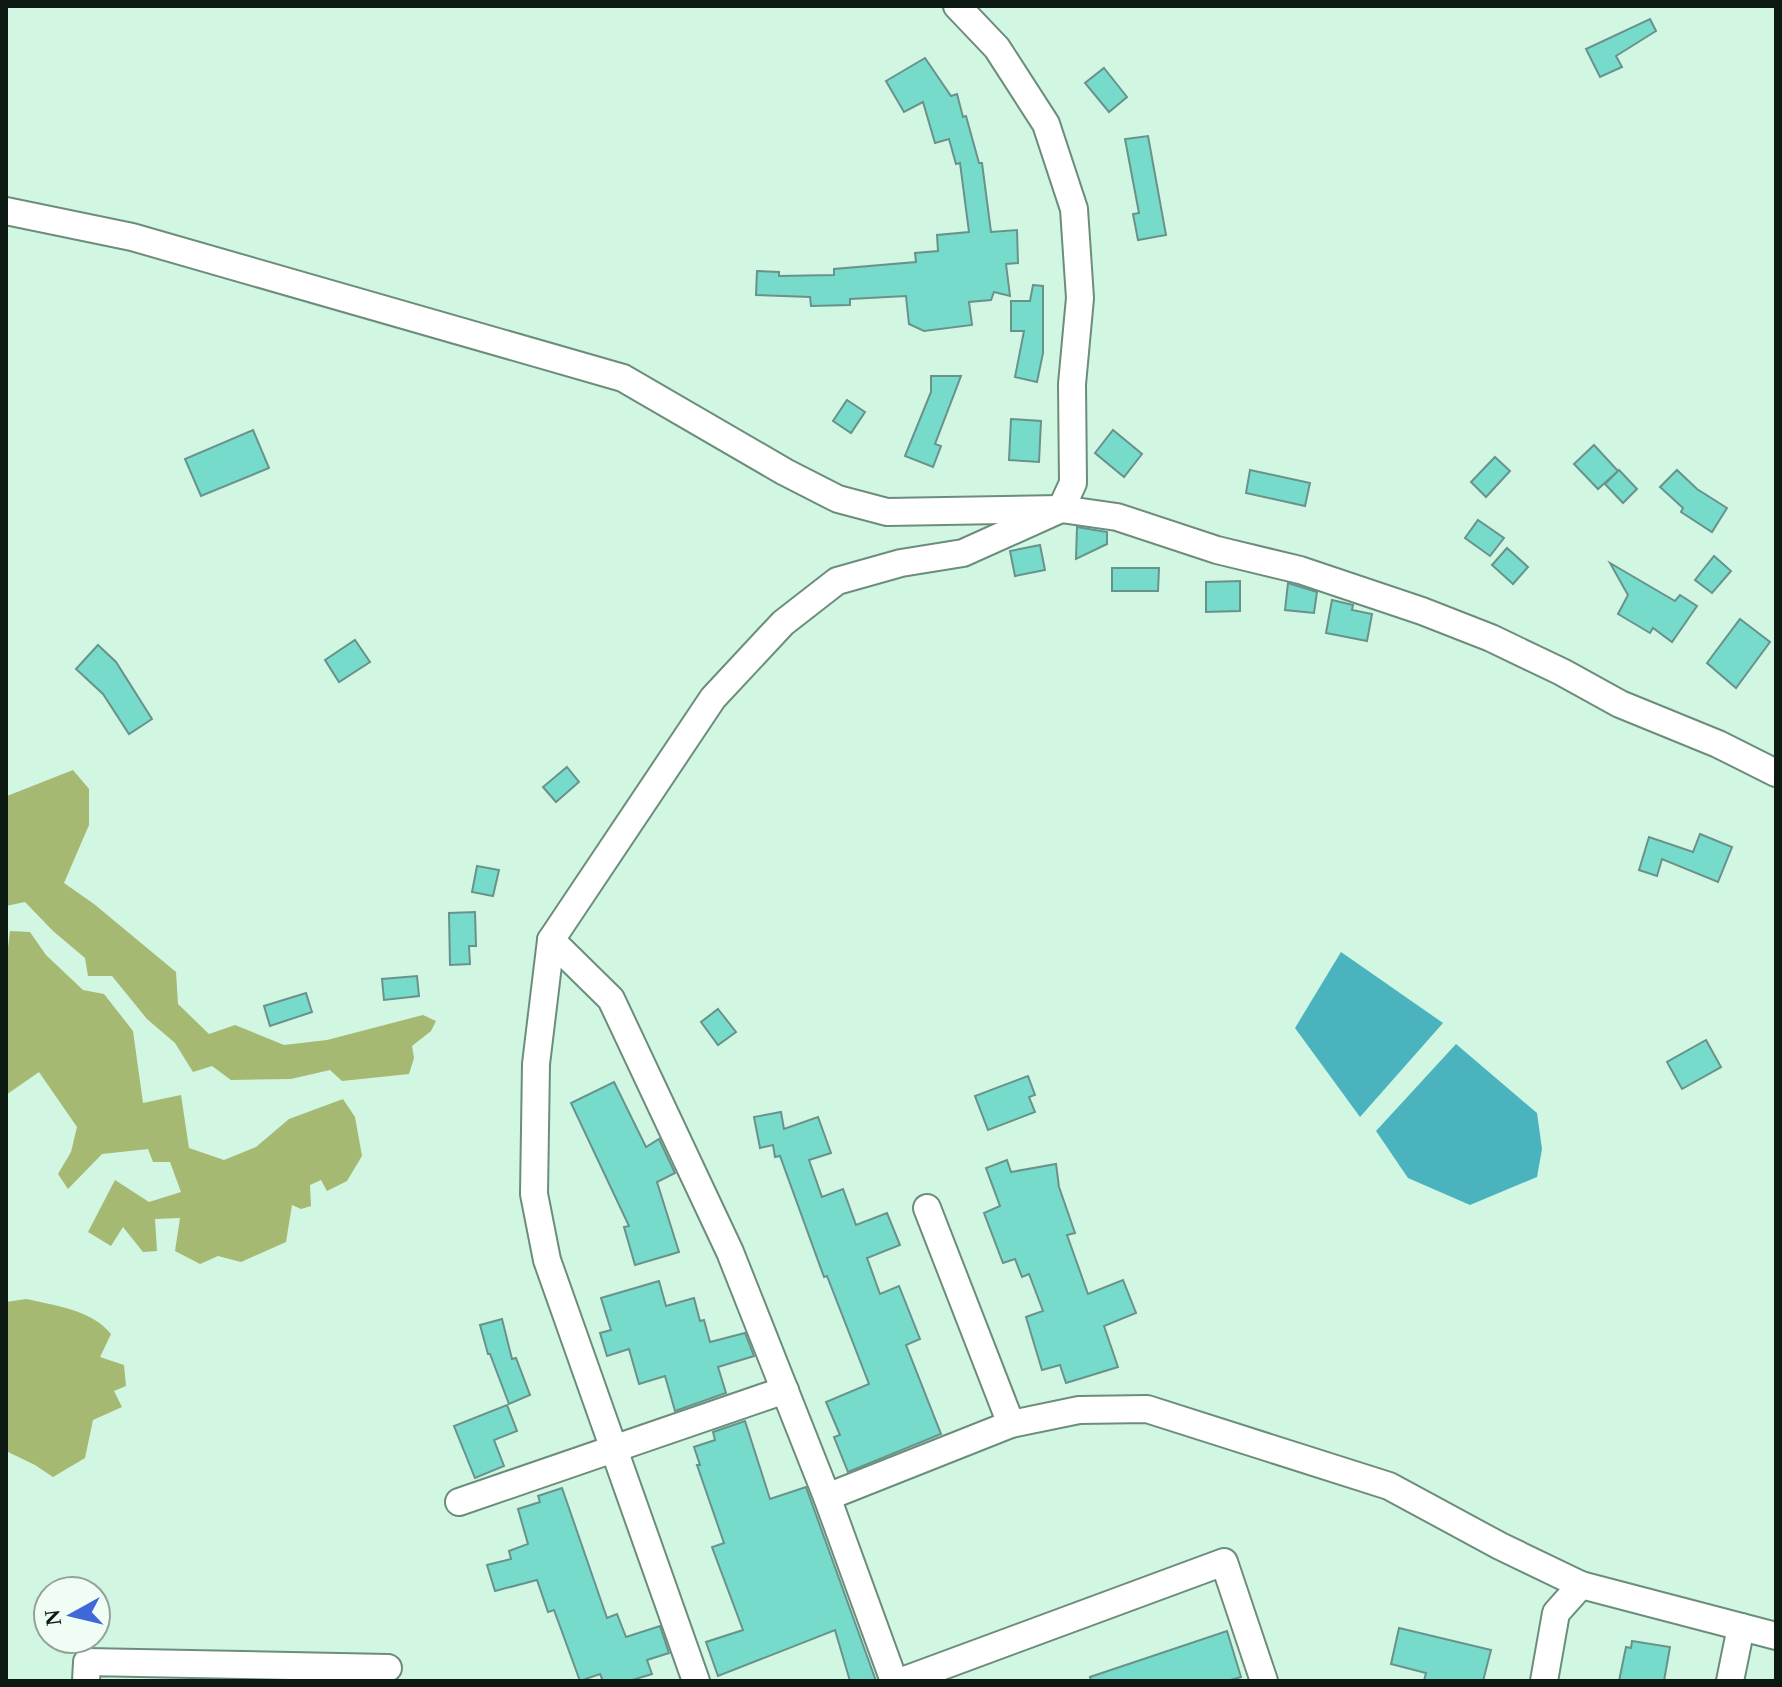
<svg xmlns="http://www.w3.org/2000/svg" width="1782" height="1687" font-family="'Times New Roman',serif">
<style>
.forest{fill:#a6b972}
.water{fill:#4ab3bd}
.building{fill:#77dbcc;stroke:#69928b;stroke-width:2}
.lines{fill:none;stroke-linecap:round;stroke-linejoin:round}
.minor-casing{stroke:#6c8d7c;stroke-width:30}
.minor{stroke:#fff;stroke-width:26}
</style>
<rect width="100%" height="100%" fill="#d1f6e2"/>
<g class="forest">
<path d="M73,770L89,789V825L64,883L94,904L176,972L178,1004L209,1034L235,1025L284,1045L327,1040L423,1015L436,1021L431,1031L412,1046L414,1058L409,1074L342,1081L330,1070L291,1079L231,1080L212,1066L193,1072L175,1043L147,1019L112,976H88L85,958L53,931L25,902L6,906L7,796Z"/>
<path d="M10,931L30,932L46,955L83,990L104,994L133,1031L143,1103L181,1095L189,1148L224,1160L256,1147L289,1119L343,1099L355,1117L362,1156L347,1181L327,1191L321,1180L310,1185L311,1206L301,1209L292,1205L286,1242L241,1262L218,1256L200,1264L175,1251L180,1218L155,1219L157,1251L143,1252L123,1227L111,1246L88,1232L115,1180L149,1202L181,1192L170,1162H153L148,1149L102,1154L68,1189L58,1174L71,1152L77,1127L39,1072L6,1095V964Z"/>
<path d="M26,1299C54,1305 92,1310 111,1334L100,1357L124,1365L126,1386L114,1391L122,1407L93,1420L85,1458L53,1477L35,1465L6,1451V1302Z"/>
</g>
<g class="water">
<path d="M1341,952L1443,1023L1360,1117L1295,1028Z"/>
<path d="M1456,1044L1537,1113L1542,1149L1537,1177L1470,1205L1408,1178L1376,1131Z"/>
</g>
<g class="building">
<path d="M1650,19L1656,31L1616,56L1622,67L1600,77L1586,49Z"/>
<path d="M925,58L951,96L957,94L963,117L966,116L979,163H982L991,232L1017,230L1018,263L1006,264L1010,296L994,292L991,300L969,302L972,325L924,331L909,324L906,296L850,299V305L811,306L810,297L756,295L757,271L779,272V276L834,275V269L916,262L915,253L938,251L937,235L969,232L960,163L956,164L949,139L935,143L923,102L904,112L886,81Z"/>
<path d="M1104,68L1127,97L1109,112L1085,83Z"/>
<path d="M1148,136L1166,235L1138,240L1133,214L1139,213L1125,139Z"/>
<path d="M1033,285L1043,286V353L1037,382L1015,377L1024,331H1011V301H1030Z"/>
<path d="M931,376H961L935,444L941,446L933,467L905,456L931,392Z"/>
<path d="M847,400L865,412L851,433L833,421Z"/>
<path d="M1011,419L1041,421L1039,462L1009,460Z"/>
<path d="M253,430L269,468L201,496L185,459Z"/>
<path d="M1113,430L1142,454L1124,477L1095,453Z"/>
<path d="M1594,445L1618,471L1598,489L1574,464Z"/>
<path d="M1495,457L1510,471L1486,497L1471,482Z"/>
<path d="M1250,470L1310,483L1305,506L1246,493Z"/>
<path d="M1619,470L1637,489L1623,503L1605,484Z"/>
<path d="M1677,470L1697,489L1727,508L1712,532L1681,512L1683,508L1660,487Z"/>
<path d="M1478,520L1504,538L1490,556L1465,538Z"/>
<path d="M1077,527L1107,532V544L1076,559Z"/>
<path d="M1040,545L1045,570L1015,576L1010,551Z"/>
<path d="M1507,548L1528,567L1513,584L1492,565Z"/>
<path d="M1714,556L1731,571L1712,593L1695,580Z"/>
<path d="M1610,563L1675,601L1680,595L1697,606L1672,642L1653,628L1650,633L1618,614L1628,595Z"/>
<path d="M1112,568H1159L1158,591H1112Z"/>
<path d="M1240,581V611L1206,612V582Z"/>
<path d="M1288,583L1317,592L1314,613L1285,610Z"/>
<path d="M1332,600L1353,605L1352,610L1372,614L1367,641L1326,633Z"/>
<path d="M1740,619L1770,642L1736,688L1707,663Z"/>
<path d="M355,640L370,662L339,682L325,660Z"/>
<path d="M98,645L116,662L152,719L129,734L103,694L76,669Z"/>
<path d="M567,767L579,782L556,802L543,787Z"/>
<path d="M1700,834L1732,847L1718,882L1662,859L1657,876L1639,870L1649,837L1693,852Z"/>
<path d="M477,866L499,870L493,896L472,892Z"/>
<path d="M475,912L476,946H469L470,964L450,965L449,913Z"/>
<path d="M417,976L419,996L384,1000L382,979Z"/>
<path d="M306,993L312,1012L270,1026L264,1006Z"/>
<path d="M718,1009L736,1032L718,1045L701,1022Z"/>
<path d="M1706,1040L1721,1067L1682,1089L1667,1062Z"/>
<path d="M1028,1076L1035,1095L1029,1097L1035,1112L988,1130L975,1096Z"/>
<path d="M614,1082L646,1147L659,1139L675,1173L657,1182L679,1252L635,1265L624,1227L629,1226L571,1103Z"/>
<path d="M781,1112L784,1129L818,1117L831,1153L809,1160L822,1197L843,1189L856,1225L887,1213L900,1245L867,1258L880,1294L899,1286L920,1339L906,1345L941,1434L848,1472L834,1437L840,1435L826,1402L869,1384L827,1276L824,1277L780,1156L775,1157L773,1145L760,1148L754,1117Z"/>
<path d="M1007,1160L1011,1172L1056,1164L1059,1187L1075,1233L1067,1235L1088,1294L1123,1280L1136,1313L1104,1326L1118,1367L1066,1383L1060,1365L1042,1370L1026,1317L1043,1311L1029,1274L1022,1277L1015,1259L1003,1263L984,1213L1000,1206L986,1168Z"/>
<path d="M659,1281L666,1306L694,1298L700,1321L704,1320L710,1342L745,1333L754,1356L718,1367L726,1393L675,1411L665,1376L639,1384L629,1349L607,1356L600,1333L611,1330L601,1298Z"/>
<path d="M502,1319L512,1359L516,1358L530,1395L509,1404L490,1354H488L480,1325Z"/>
<path d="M507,1405L517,1431L494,1440L504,1466L475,1478L454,1426Z"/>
<path d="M745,1421L770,1499L806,1487L876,1681H850L835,1630L718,1676L706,1642L743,1630L712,1547L724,1543L697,1465H700L694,1447L715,1440L713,1432Z"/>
<path d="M562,1488L607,1618L617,1614L626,1637L660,1626L669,1653L647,1660L652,1674L629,1681H603L600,1674L580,1681L554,1610L548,1612L537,1580L495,1591L487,1565L511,1559L509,1551L528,1544L518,1509L540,1502L538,1496Z"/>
<path d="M1399,1628L1491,1650L1483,1681H1424L1426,1673L1391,1664Z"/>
<path d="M1227,1631L1241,1677L1227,1681H1091L1090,1677Z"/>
<path d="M1632,1641L1670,1647L1664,1681H1619L1626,1647L1631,1648Z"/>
</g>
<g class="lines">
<defs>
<g id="minor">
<path d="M6,211L132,237L623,378L785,472L838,499L887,512L1061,509L1117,517L1217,550L1300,570L1422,611L1491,638L1562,672L1620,704L1718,744L1776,773"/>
<path d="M551,940L536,1064L534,1194L547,1260L696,1681"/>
<path d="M927,1208L1011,1424"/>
<path d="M827,1497L1011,1424L1079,1410L1147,1409L1389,1486L1500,1546L1581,1585L1776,1636"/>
<path d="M459,1502L785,1390"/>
<path d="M86,1681L87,1662L388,1668"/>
<path d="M894,1681L827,1497L730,1252L611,999L551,940L713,698L783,623L837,581L901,563L963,553L1061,509L1073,483L1072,384L1080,298L1074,209L1046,124L997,48L957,6"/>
<path d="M902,1681L1224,1562L1264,1681"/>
<path d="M1544,1681L1556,1613L1581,1585"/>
<path d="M1730,1681L1741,1627"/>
</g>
</defs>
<use href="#minor" class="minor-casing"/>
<use href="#minor" class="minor"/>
</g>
<rect width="1782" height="1687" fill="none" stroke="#0c1913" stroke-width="16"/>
<g transform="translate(72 1615) rotate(262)"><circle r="38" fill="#effdf5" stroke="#94a29b" stroke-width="2"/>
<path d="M0-6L14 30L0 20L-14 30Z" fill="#3e68d9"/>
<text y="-12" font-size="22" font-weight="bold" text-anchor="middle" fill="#0c1913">N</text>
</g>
</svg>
